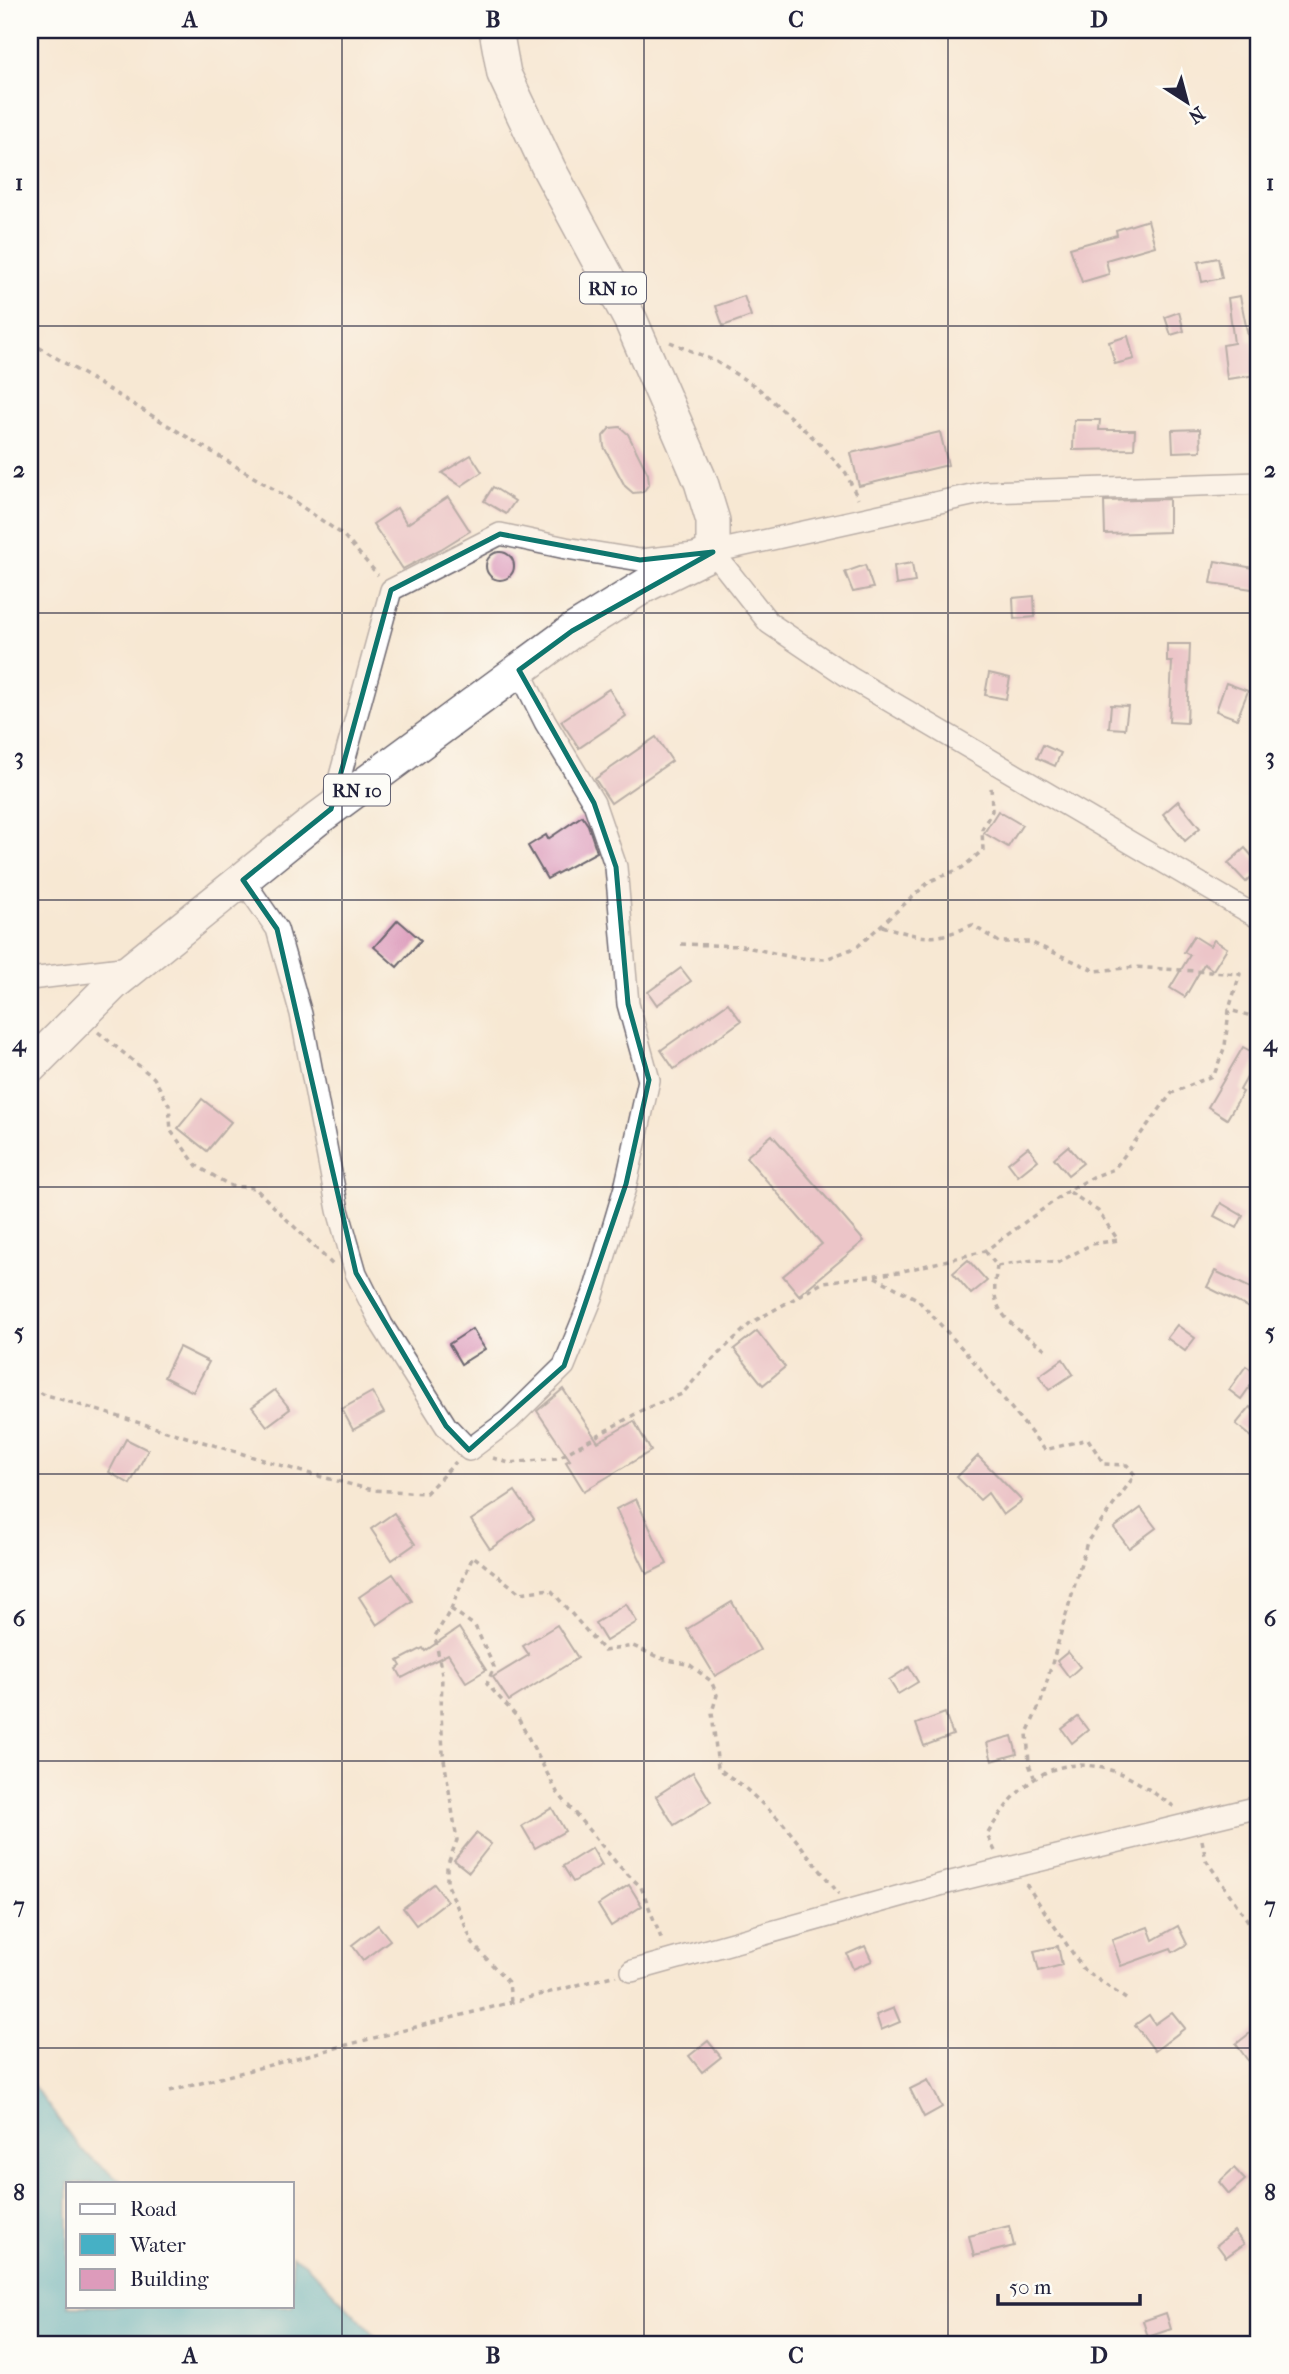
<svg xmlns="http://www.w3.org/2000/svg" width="1289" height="2374" font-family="'IM FELL French Canon',serif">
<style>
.water{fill:#46b0c5;stroke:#346980;stroke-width:2}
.building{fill:#dd9bbb}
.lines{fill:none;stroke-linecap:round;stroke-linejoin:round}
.street-casing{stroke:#6d6770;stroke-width:24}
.primary-casing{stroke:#6d6770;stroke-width:36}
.path{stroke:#6d6770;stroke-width:3.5;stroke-dasharray:5 5;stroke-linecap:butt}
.street{stroke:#fff;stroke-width:21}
.primary{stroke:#fff;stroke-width:33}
.marked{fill:none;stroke:#0f766e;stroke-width:5;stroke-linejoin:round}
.grid{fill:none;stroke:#22223b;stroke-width:2;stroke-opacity:0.55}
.labels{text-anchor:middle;stroke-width:7;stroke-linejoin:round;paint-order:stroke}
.shield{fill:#fdfcf7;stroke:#646373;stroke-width:2}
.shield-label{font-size:19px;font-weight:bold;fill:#22223b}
.neatline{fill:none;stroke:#22223b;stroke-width:2.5}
.grid-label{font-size:23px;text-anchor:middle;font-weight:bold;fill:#22223b}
</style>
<rect width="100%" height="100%" fill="#fdfcf7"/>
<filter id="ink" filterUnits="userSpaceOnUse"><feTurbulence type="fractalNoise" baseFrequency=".0143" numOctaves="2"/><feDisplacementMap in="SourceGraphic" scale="14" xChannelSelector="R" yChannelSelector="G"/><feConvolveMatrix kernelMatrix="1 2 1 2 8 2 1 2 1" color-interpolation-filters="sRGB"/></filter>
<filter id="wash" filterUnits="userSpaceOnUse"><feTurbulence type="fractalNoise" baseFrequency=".00686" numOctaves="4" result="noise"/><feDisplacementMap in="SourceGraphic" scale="28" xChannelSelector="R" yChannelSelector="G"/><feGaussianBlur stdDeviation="1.57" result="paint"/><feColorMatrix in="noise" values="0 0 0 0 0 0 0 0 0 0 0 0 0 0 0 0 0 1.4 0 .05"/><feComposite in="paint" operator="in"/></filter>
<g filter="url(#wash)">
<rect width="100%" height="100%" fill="#f7e8d3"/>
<path class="water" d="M30,2081L82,2151L124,2183H68V2306H292V2256L306,2264L383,2344H30Z"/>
<g id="blocks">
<g class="building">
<path d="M1148,220L1155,246L1106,260L1109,274L1082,282L1070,248L1117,235L1116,230Z"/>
<path d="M1218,258L1222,278L1202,282L1198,262Z"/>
<path d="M744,296L751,316L723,326L716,306Z"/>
<path d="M1240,296L1249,341H1252L1257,375L1227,379L1223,345L1234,343L1228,298Z"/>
<path d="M1179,312L1184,331L1171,335L1165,317Z"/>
<path d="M1128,336L1134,359L1115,364L1109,342Z"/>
<path d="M1074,420H1100L1099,430H1135L1134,449L1073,450Z"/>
<path d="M620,427L628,434L648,474L649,484L643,492L633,493L625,486L604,447L603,436L610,428Z"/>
<path d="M1200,429L1201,451L1173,452L1172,430Z"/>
<path d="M940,432L948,465L859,486L851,453Z"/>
<path d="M471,455L482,472L461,486L442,473Z"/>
<path d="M493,487L515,501L506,514L484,501Z"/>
<path d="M448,497L470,531L441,549L403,569L373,524L397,508L407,524Z"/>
<path d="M1169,499V532L1105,534L1104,501Z"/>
<circle cx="500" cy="566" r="14"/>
<path d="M1215,561L1259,569V590L1211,583Z"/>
<path d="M912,563L915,582L896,585L894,566Z"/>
<path d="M865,565L873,588L853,592L845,572Z"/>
<path d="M1034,596L1035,617L1014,619L1013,598Z"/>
<path d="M1167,644H1190L1187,723L1169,722L1172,662H1167Z"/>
<path d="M989,673L1010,678L1006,699L985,695Z"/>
<path d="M1226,683L1248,691L1237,719L1216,711Z"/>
<path d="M609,689L626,716L579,748L561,721Z"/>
<path d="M1111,705L1128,706L1125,729L1109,728Z"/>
<path d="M656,737L672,761L611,803L595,779Z"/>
<path d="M1043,745L1061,753L1055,766L1037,758Z"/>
<path d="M1178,801L1200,828L1185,841L1163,814Z"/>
<path d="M998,811L1022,825L1008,847L984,833Z"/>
<path d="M582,816L588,825L597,852L547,879L528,846L546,835L548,839Z"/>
<path d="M1245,848L1259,864V870L1246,882L1228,863Z"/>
<path d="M398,920L421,940L397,967L374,947Z"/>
<path d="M1194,936L1210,946L1214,940L1227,948L1213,970L1204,964L1185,997L1170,988L1190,955L1184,952Z"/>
<path d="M681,968L691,981L657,1005L648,992Z"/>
<path d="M728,1003L741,1021L674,1069L661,1050Z"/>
<path d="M1243,1047L1259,1056L1240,1090L1243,1092L1227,1119L1208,1107Z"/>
<path d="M202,1099L231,1122L207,1151L178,1128Z"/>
<path d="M772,1135L864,1241L799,1295L783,1276L822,1244L746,1157Z"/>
<path d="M1068,1146L1083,1163L1068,1175L1054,1158Z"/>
<path d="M1028,1147L1038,1160L1018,1176L1008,1163Z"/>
<path d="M1221,1203L1243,1216L1237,1228L1214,1216Z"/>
<path d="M968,1260L987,1281L971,1294L953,1273Z"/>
<path d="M1215,1271L1257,1291L1249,1308L1207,1287Z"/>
<path d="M1177,1325L1195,1338L1185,1351L1167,1338Z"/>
<path d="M472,1329L485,1349L461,1364L449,1344Z"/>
<path d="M757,1331L785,1367L763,1385L734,1349Z"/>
<path d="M179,1347L209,1362L193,1392L164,1377Z"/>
<path d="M1063,1359L1073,1374L1049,1390L1039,1376Z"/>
<path d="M1246,1366L1258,1375L1241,1399L1229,1390Z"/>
<path d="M563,1389L598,1442L634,1421L651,1451L584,1491L566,1462L570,1460L537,1411Z"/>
<path d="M275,1390L290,1409L267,1426L252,1407Z"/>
<path d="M372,1392L384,1413L353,1430L342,1409Z"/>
<path d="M1250,1407L1259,1414V1443L1236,1424Z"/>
<path d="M126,1439L148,1450L130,1484L109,1472Z"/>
<path d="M978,1456L1022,1501L1003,1515L988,1493L980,1500L957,1477Z"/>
<path d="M515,1491L534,1519L490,1549L471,1520Z"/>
<path d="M636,1499L667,1564L647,1574L616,1509Z"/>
<path d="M1141,1508L1156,1528L1129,1548L1114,1528Z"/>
<path d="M394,1513L415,1544L392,1560L371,1529Z"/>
<path d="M393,1574L412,1601L377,1625L359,1597Z"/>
<path d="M732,1602L760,1650L715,1676L687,1629Z"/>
<path d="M626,1604L637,1622L606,1641L595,1623Z"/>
<path d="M557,1625L578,1658L509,1701L493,1677L529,1655L523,1646Z"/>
<path d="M459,1628L486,1670L466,1682L448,1654L402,1678L397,1669L401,1666L398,1661L423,1648L425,1651Z"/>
<path d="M1068,1652L1080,1667L1069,1677L1057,1661Z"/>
<path d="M909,1667L918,1682L898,1694L889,1680Z"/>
<path d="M945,1713L953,1735L924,1746L916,1724Z"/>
<path d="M1078,1717L1088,1730L1072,1743L1062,1729Z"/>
<path d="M1012,1736L1017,1754L992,1761L987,1743Z"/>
<path d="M693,1772L711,1802L674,1825L656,1796Z"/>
<path d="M552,1808L565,1831L535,1848L522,1826Z"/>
<path d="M476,1833L491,1844L469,1872L454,1860Z"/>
<path d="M592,1848L602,1865L573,1882L563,1866Z"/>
<path d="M434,1884L447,1901L416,1925L403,1908Z"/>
<path d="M629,1885L642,1906L611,1926L598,1905Z"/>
<path d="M378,1925L390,1940L363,1960L352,1945Z"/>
<path d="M1178,1926L1187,1944L1173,1952L1171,1948L1121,1966L1112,1940L1148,1927L1153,1940Z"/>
<path d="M865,1946L872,1961L853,1969L847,1954Z"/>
<path d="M1058,1946L1062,1965L1039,1971L1034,1951Z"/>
<path d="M894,2008L900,2022L881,2030L876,2015Z"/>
<path d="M1172,2012L1185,2028L1155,2051L1135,2025L1149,2015L1155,2024Z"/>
<path d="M1259,2026V2076L1236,2044Z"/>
<path d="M708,2041L721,2057L702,2072L689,2056Z"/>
<path d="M928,2080L942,2107L924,2117L910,2089Z"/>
<path d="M1234,2168L1245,2180L1229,2194L1219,2182Z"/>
<path d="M1009,2226L1014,2246L974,2256L969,2236Z"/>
<path d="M1234,2231L1244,2244L1226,2257L1217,2245Z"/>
<path d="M1166,2313L1171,2329L1148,2337L1143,2321Z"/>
</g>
</g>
</g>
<g filter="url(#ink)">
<use href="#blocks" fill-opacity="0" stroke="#6d6770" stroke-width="2"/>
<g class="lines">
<defs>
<g id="street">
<path d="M713,552L769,623L849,677L1259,918"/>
<path d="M331,809L391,590L500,534L566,548L640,560L713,552L985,492L1259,483"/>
<path d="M243,880L277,929L301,1014L338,1210L356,1273L382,1325L446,1426L469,1450L509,1420L564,1366L593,1295L626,1184L649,1080L628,1004L616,867L594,803L545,722L519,670"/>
<path d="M30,979L130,967"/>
<path d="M632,1971L947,1883L1259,1807"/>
</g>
<path id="primary" d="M30,1067L113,984L320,817L572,631L646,585L713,552V521L701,482L631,321L549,169L504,74L496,30"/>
</defs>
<use href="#street" class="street-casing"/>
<use href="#primary" class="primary-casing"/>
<g class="path">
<path d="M30,342L295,502L343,535L378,575"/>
<path d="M670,342L715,361L758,388L818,442L846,473L858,499"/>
<path d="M882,926C923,938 931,943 972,925L999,942H1030L1096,971L1134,967L1240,974L1229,1009"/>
<path d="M681,944L742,946L796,958L826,959L857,947L930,881L962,868L983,850L982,829L992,811L991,783"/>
<path d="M98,1032L154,1078L169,1105L171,1131L197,1166L231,1186L255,1188L333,1265"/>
<path d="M985,1251L997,1266L1034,1260L1057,1263L1092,1244L1118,1240L1098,1211L1068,1191"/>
<path d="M997,1266C996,1275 994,1285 995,1294C997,1320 1029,1337 1048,1351"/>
<path d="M875,1277L917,1299L970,1357L1045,1450L1088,1439L1104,1464L1127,1465L1135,1475L1087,1542L1041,1702L1027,1733L1029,1764L1034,1777"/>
<path d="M30,1390L303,1472L372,1490L426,1493L456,1462"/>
<path d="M493,1458L509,1463L558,1458L644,1409L682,1394L714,1358L751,1323L824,1282L899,1272L985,1251L1068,1191L1093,1177L1114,1169L1172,1093L1214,1075L1225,1046L1229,1010L1259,1018"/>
<path d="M451,1609L475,1626L494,1667L487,1684L518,1718L557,1792L619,1866L641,1887L663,1943"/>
<path d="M1202,1840L1206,1860L1259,1937"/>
<path d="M995,1851L987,1835C1018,1782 1055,1749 1119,1773C1138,1780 1157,1796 1175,1807"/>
<path d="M1026,1884L1084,1970L1126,1999"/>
<path d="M511,2002L509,1983L473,1944L447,1883V1866L457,1840L443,1753L441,1712L442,1675L435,1636L451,1609L473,1556L520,1593L550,1589L604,1651L633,1646L660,1658L690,1665L711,1681L717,1695L712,1712L718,1768L745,1788L782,1822L839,1894"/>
<path d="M170,2091L616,1975"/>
</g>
<use href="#street" class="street"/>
<use href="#primary" class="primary"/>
</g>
</g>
<path d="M0 0H1289V2374H0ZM500,534L640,560L713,552L572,631L519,670L594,803L616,867L628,1004L649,1080L626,1184L564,1366L469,1450L446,1426L356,1273L277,929L243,880L331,809L391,590Z" fill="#f7e8d3" fill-opacity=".55" fill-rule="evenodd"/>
<path class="marked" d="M500,534L640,560L713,552L572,631L519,670L594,803L616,867L628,1004L649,1080L626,1184L564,1366L469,1450L446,1426L356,1273L277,929L243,880L331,809L391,590Z"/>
<path class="grid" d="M342,30V2344M644,30V2344M948,30V2344M30,326H1259M30,613H1259M30,900H1259M30,1187H1259M30,1474H1259M30,1761H1259M30,2048H1259"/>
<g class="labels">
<g class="shield">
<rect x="580" y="272.5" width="66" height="31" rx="5"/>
<rect x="324" y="774.5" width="66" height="31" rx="5"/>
</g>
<g class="shield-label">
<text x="613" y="295">RN 10</text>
<text x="357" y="797">RN 10</text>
</g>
</g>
<rect width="1289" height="2374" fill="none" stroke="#fdfcf7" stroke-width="77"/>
<rect x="66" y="2182" width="228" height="126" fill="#fdfcf7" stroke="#a5a5ac" stroke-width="2"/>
<rect x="80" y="2204" width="35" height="10" fill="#ffffff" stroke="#a5a5ac" stroke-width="2"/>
<text x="130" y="2216" font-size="21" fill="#22223b">Road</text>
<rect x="80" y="2234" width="35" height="21" fill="#46b0c5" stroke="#a5a5ac" stroke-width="2"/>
<text x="130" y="2252" font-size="21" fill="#22223b">Water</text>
<rect x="80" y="2269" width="35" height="21" fill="#dd9bbb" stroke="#a5a5ac" stroke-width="2"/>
<text x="130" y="2286" font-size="21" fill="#22223b">Building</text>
<g transform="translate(1187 102) rotate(144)" stroke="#fdfcf7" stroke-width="5" paint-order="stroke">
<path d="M0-5L12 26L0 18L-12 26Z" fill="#22223b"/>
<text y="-10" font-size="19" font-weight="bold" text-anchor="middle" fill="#22223b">N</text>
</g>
<path d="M998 2294v10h142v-10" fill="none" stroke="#22223b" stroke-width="3.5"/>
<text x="1009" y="2294" font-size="21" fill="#22223b" stroke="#fdfcf7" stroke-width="5" paint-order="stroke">50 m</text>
<rect x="38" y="38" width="1212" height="2298" class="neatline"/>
<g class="grid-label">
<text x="190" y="27">A</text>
<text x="493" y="27">B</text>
<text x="796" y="27">C</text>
<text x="1099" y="27">D</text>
<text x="19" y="190">1</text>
<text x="1270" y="190">1</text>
<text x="19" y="477">2</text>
<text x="1270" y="477">2</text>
<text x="19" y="764">3</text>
<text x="1270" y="764">3</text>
<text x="19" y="1051">4</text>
<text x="1270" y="1051">4</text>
<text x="19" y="1339">5</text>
<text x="1270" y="1339">5</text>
<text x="19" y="1626">6</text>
<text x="1270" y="1626">6</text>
<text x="19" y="1913">7</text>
<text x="1270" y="1913">7</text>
<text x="19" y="2200">8</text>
<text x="1270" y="2200">8</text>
<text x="190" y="2363">A</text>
<text x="493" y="2363">B</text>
<text x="796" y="2363">C</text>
<text x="1099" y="2363">D</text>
</g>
</svg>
